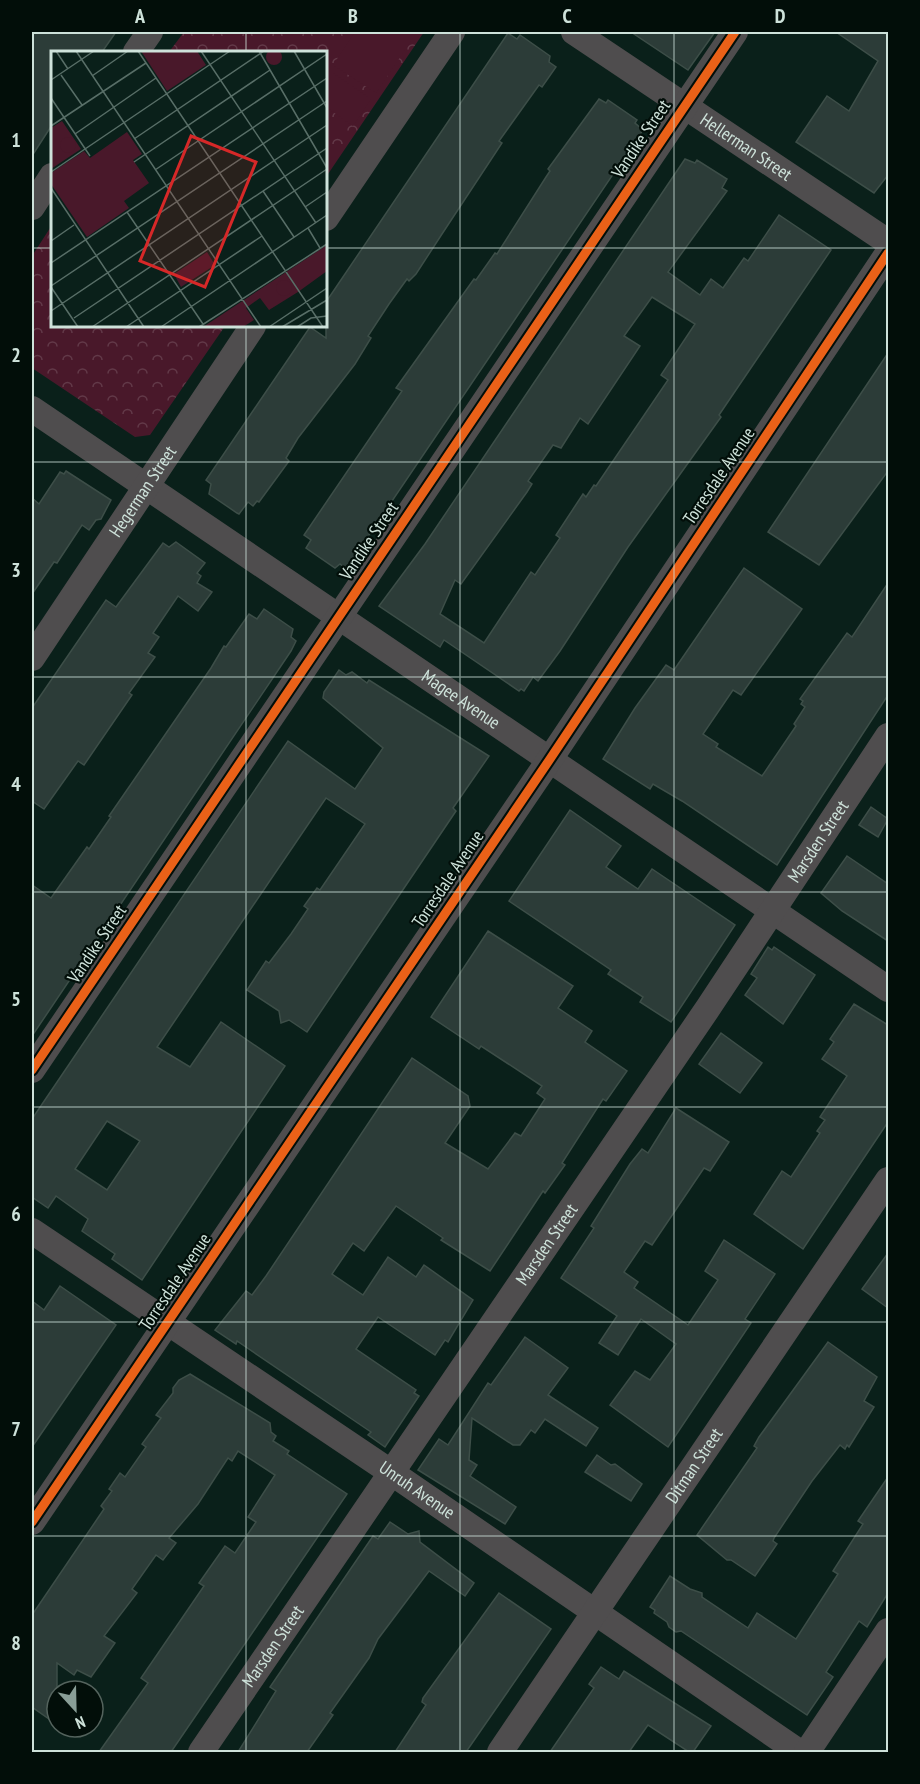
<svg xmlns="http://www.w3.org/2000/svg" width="920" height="1784" font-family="'PT Sans Narrow',sans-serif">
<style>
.park{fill:url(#park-crowns)}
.pitch{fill:#49182a}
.building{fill:#2c3c38;stroke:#3d4e48;stroke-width:1.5;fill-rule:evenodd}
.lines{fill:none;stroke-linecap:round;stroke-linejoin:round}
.minor{stroke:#4f4d4e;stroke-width:26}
.cycleway-casing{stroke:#020e09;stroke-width:13}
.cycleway{stroke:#ea6118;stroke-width:9}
.grid{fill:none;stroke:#cee2da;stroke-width:1.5;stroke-opacity:0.55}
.labels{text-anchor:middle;stroke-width:4.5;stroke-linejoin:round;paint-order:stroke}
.street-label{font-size:18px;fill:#cee2da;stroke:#020e09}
.inset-road{fill:none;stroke:#586e67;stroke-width:1.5}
.view{fill:#d62828;fill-opacity:0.15;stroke:#d62828;stroke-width:3}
.inset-edge{fill:none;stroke:#cee2da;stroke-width:3}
.neatline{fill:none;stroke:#cee2da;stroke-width:2}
.grid-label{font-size:20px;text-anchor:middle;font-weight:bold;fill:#cee2da}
</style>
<defs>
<pattern id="park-crowns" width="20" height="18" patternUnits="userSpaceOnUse" patternTransform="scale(1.5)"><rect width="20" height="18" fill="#49182a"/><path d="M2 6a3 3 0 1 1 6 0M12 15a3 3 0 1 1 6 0" fill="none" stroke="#623948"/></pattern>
</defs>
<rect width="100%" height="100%" fill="#0a201a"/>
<g class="park">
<path d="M184,32H424L326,177V52H169Z"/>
<path d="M52,225V326H225L150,435L135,437L32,368V256Z"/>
</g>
<g class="pitch">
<path d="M355,32H417L376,93L333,65Z"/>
<path d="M330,71L371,99L353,126L326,107V77Z"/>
</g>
<g class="building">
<path d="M32,32H116L102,52H52V125L32,156Z"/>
<path d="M631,32H715L688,70Z"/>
<path d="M836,32H888V175L874,193L796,142L827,96L849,111L878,61Z"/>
<path d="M508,33L517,39L520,35L550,56L549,62L556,67L542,87L539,85L499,141L502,143L442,234L416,274L409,281L407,279L389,304L368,336L371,338L355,364L298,438L286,458L289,461L259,502L257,501L253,506L248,502L239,514L237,513L209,494L211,484L206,480L310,327L326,338V302Z"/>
<path d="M599,99L606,103L608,100L637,120L635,123L643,130L346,569L340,564L335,568L306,548L311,540L304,535L402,391L396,388L474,279L476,280L495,253L497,254L546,177L550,171L548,169Z"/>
<path d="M685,159L695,163L697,160L727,179L722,188L727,191L668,272L700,295L711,279L723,288L744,258L748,261L779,215L831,250L719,415L721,417L628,547L560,651L538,681L533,677L524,691L521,689L519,691L444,640L440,647L379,606L425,544ZM652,297L695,324L661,375L668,380L596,486L594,485L586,497L583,494L556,535L560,538L535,575L531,572L484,643L440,614L455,580L461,584L527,492L532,484L528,481L553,445L561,448L580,418L588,424L640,346L624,336Z"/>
<path d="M888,353V471L819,565L768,532Z"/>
<path d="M66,471L111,500L101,519L96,520L89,530L82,525L57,563L54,562L32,594V498L39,504L60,472L64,474Z"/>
<path d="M176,542L205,563L197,573L201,576L197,583L212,592L198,611L178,596L153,633L159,637L148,653L155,657L129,693L132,695L84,765L78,761L44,809L32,801V708L106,600L116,607L163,543L169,547Z"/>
<path d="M744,568L802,609L741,695L733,690L703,734L718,744L716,747L762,776L796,726L794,724L805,707L801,704L803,701L800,699L847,633L852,637L888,583V695L777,865L682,801L653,784L650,789L603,759L635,708L666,665L674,670Z"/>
<path d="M264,609L293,629L291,637L296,641L291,651L32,1036V885L51,898L87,847L89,849L111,817L109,816L211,668L224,646L226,647L249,614L257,619Z"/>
<path d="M339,670L346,675L352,672L367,683L369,680L489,756L453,808L456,811L307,1032L289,1020L281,1023L279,1011L247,990L266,961L269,963L291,934L308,909L304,906L317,888L320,890L365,824L326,798L157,1047L190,1067L221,1022L285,1066L142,1280L112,1259L115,1254L82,1231L88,1219L56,1196L48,1208L32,1197V1119L288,741L355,789L383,748L323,698L324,692ZM107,1121L140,1141L107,1190L75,1169Z"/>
<path d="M871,807L888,819L878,837L859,825Z"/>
<path d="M570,810L621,846L606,867L638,889L652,869L735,925L671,1022L640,1002L643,997L608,974L611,970L509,901Z"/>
<path d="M847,856L888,884V941L842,911L821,893Z"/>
<path d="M488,931L573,986L558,1008L592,1031L585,1042L627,1071L606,1101L603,1099L562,1163L565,1165L545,1193L543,1191L490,1271L441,1240L443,1238L396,1206L364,1251L353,1243L332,1274L363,1295L388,1257L416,1277L424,1265L473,1300L448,1342L445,1340L435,1355L378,1317L356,1349L416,1390L414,1393L419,1396L385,1447L368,1435L371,1432L237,1341L236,1344L215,1330L246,1291L252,1295L266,1276L412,1058L468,1096L470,1106L445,1143L488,1169L515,1133L521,1136L545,1099L537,1093L542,1086L481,1046L479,1049L431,1017Z"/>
<path d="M768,947L772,950L774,947L815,975L783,1024L745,995L757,978L751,974Z"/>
<path d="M854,1004L888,1025V1122L803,1249L754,1214L782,1171L791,1177L820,1133L817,1131L825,1120L820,1117L847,1076L822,1059L834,1042L830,1039Z"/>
<path d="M721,1033L762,1063L740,1093L699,1064Z"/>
<path d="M676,1108L729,1142L710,1171L704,1168L652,1245L645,1241L624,1272L638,1282L634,1288L688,1325L718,1280L705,1271L724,1240L775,1274L745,1319L751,1323L668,1447L610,1405L635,1371L650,1380L676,1344L641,1319L618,1355L599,1343L617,1316L561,1278L594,1228L591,1226L630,1164L642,1149L648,1153Z"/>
<path d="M888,1253V1308L862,1289Z"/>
<path d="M60,1286L116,1325L32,1447V1301L44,1310Z"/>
<path d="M525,1337L568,1368L548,1395L598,1428L586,1446L545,1419L535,1433L531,1430L520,1445H513L472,1418L469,1460L477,1465L470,1476L516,1507L505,1524L418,1470L439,1439L448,1445L488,1383L491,1385Z"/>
<path d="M828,1342L877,1377L864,1401L874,1407L849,1447L847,1445L845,1449L840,1445L812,1481L774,1538L773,1541L777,1544L755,1576L731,1560H727L697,1535L757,1448L754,1446L759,1437Z"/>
<path d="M190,1374L270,1423L271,1432L276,1436L273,1441L289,1451L287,1454L347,1494L171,1752H99L148,1683L141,1678L204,1586L199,1583L225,1546L235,1553L256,1522L248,1517L275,1475L238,1451L232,1461L228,1458L198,1504L169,1538L176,1543L163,1560L156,1555L132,1589L137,1593L104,1636L115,1643L91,1677L77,1670L74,1675L57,1663V1708L49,1719L32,1707V1615L104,1509L101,1506L112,1491L109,1489L120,1473L125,1477L146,1447L142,1444L161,1418L156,1415L173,1393V1388L179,1380Z"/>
<path d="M597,1455L611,1465L615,1464L642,1484L631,1501L585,1472Z"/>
<path d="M888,1477V1593L867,1627L859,1621L826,1672L833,1677L807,1715L681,1631L676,1632L669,1627L667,1622L654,1613L655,1610L650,1607L670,1576L690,1589L702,1593V1597L748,1628L757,1613L796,1639L838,1574L833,1571L863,1524L858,1521Z"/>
<path d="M390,1522L408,1534L419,1531L420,1542L474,1583L465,1596L429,1571L378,1639L369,1658L330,1713L333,1715L307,1752H238L276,1691L270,1687L373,1536L378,1539Z"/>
<path d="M499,1593L551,1629L466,1752H395L426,1705L422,1702L423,1698Z"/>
<path d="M601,1667L619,1679L624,1671L711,1726L693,1752H689L648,1725L629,1752H550L594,1688L589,1684Z"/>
</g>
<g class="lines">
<g class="minor">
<path id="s1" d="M574,32L888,242"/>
<path d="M136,52L150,32"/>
<path d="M32,207L52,176"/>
<path d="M326,218L452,32"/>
<path id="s2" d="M32,409L888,989"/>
<path id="s3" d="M32,658L253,326"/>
<path d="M32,1070L735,32"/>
<path id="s4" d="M32,1231L392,1473L799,1752"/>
<path d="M32,1522L550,759L888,253"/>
<path id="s5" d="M201,1752L708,1008L888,736"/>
<path id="s6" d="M500,1752L888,1180"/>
<path d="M807,1752L888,1631"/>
</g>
<defs>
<g id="cycleway">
<path d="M32,1070L735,32"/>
<path d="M32,1522L550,759L888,253"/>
</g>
</defs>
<use href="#cycleway" class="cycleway-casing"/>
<use href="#cycleway" class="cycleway"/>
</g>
<path class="grid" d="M246,32V52M460,32V1752M674,32V1752M32,248H52M326,248H888M246,326V1752M32,462H888M32,677H888M32,892H888M32,1107H888M32,1322H888M32,1536H888"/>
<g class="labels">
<g class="street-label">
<text transform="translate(641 139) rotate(-56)" y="6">Vandike Street</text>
<text dy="6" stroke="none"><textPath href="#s1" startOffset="207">Hellerman Street</textPath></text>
<text transform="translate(719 476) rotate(-56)" y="6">Torresdale Avenue</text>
<text dy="6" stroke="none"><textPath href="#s3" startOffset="200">Hegerman Street</textPath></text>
<text transform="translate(369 541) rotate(-56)" y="6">Vandike Street</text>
<text dy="6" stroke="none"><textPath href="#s2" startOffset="518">Magee Avenue</textPath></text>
<text dy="6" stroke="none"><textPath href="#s5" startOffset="1100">Marsden Street</textPath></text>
<text transform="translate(448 879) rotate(-56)" y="6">Torresdale Avenue</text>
<text transform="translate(97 944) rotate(-56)" y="6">Vandike Street</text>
<text dy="6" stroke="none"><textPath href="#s5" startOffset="614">Marsden Street</textPath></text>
<text transform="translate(175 1282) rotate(-56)" y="6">Torresdale Avenue</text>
<text dy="6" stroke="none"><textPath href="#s6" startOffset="346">Ditman Street</textPath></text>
<text dy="6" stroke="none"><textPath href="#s4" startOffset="464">Unruh Avenue</textPath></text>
<text dy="6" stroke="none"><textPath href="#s5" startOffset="128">Marsden Street</textPath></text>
</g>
</g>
<g transform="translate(51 51)">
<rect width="276" height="276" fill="#0a201a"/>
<path d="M76,81L91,103L82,109L98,132L73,150L78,157L36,186L0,133V122L33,100L39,107Z" fill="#49182a"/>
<path d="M90,0H146L155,14L116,40ZM11,70L30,98L0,118V77ZM276,194V220L247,241L218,259L209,247L195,257L203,269L192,276H152ZM156,201L164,214L130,236L123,223Z" fill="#49182a"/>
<path d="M215 6a8 8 0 1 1 16 0a8 8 0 1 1-16 0ZM9 94a8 8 0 1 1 16 0a8 8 0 1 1-16 0ZM225 237a8 8 0 1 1 16 0a8 8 0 1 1-16 0Z" fill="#49182a"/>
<path class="inset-road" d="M5,0L17,18M25,0L210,276M87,0L272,276M150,0L265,172M208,0L276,117M243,0L276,57M10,24L31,54M41,25L77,0M0,29L43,0M0,47L39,105M0,75L95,12M24,83L105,27M83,88L213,0M83,111L219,19M104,119L276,3M0,121L179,0M0,137L93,276M212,140L243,186M254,156L276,141M76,161L152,273M257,177L269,197M0,190L23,174M0,212L276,27M0,235L276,50M0,236L27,276M0,260L276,74M23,267L276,97M41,276L276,118M75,276L211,185M110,276L276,164M148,276L276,193M218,276L276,237M231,276L276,249M246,276L260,267L276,265"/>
<path class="view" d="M140,85L205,111L154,236L89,210Z"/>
<rect width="276" height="276" class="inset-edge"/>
</g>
<rect width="920" height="1784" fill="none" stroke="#020e09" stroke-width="66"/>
<g transform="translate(75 1709) rotate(158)"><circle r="28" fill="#020e09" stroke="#54635d" stroke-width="1.5"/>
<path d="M0-4.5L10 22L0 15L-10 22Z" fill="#899e97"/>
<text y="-9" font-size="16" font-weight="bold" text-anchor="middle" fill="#cee2da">N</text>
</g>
<rect x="33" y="33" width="854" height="1718" class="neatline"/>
<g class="grid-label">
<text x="140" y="23">A</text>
<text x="353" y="23">B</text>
<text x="567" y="23">C</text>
<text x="780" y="23">D</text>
<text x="16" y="147">1</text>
<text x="16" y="362">2</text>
<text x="16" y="577">3</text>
<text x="16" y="791">4</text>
<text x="16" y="1006">5</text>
<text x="16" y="1221">6</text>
<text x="16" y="1436">7</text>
<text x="16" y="1650">8</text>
</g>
</svg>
